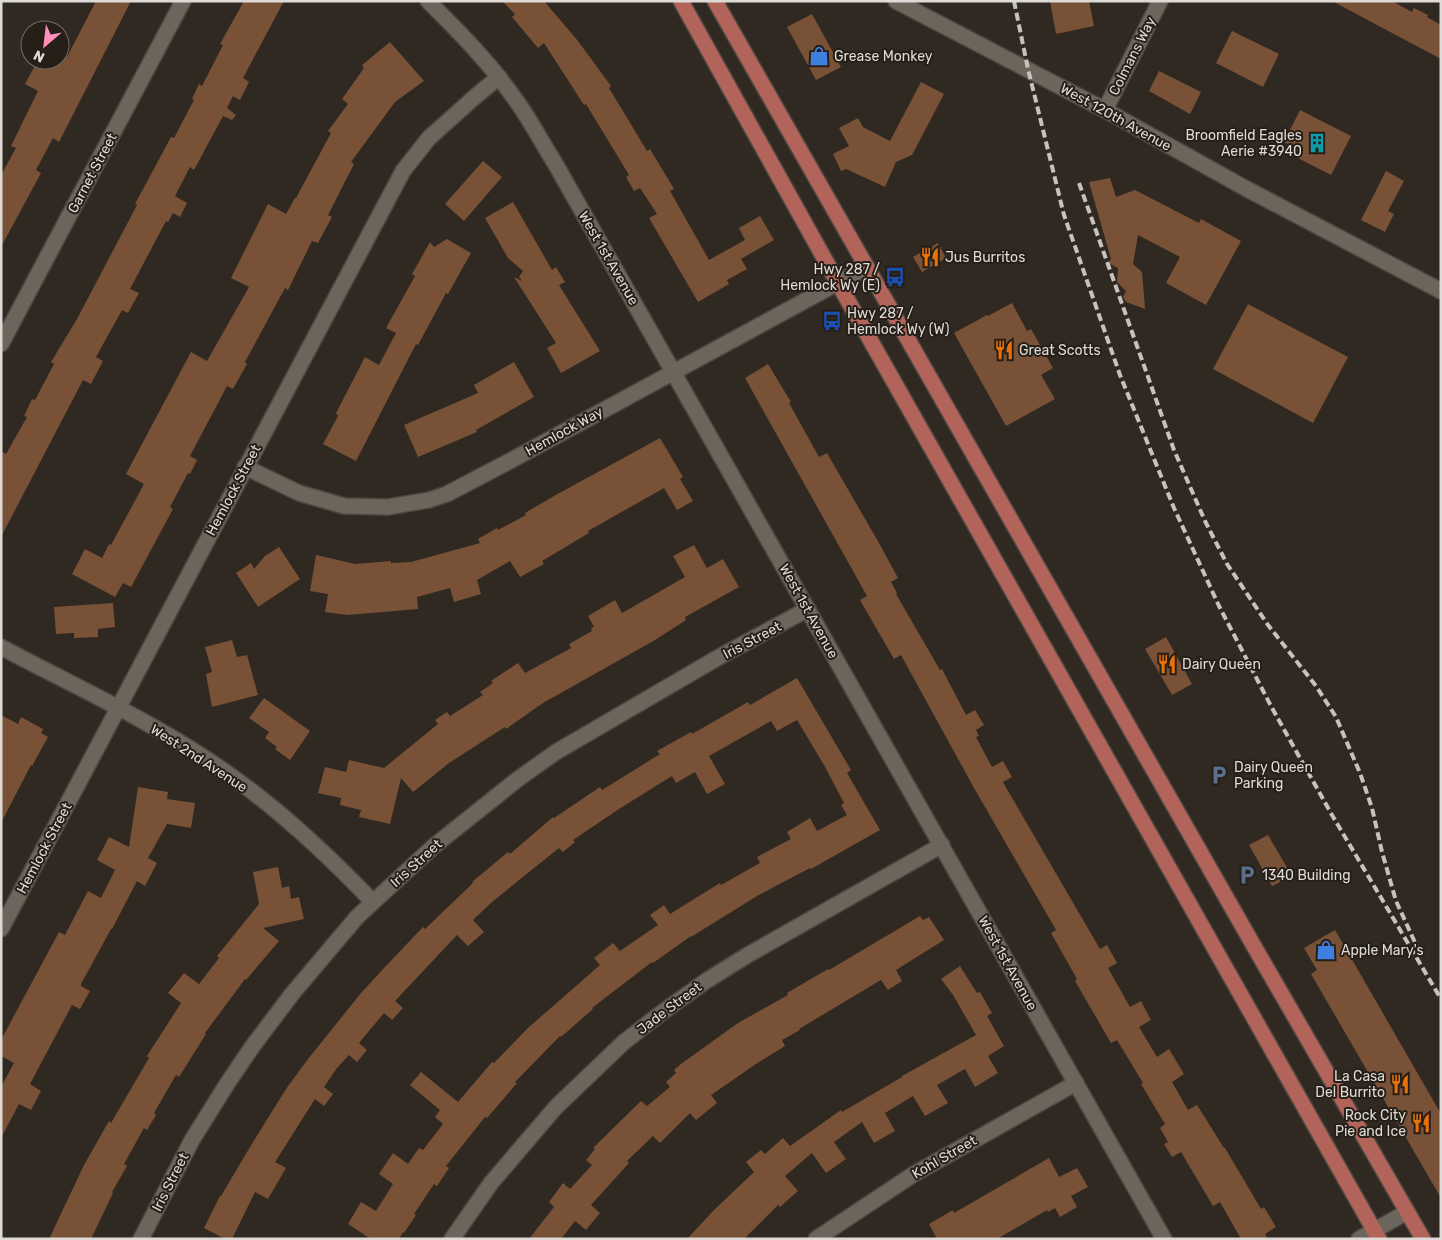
<svg xmlns="http://www.w3.org/2000/svg" width="1442" height="1240" font-family="Rubik,sans-serif">
<style>
.building{fill:#795136}
.lines{fill:none;stroke-linecap:round;stroke-linejoin:round}
.minor-casing{stroke:#4b4640;stroke-width:18}
.major-casing{stroke:#4b4640;stroke-width:18}
.minor{stroke:#6c655c;stroke-width:15}
.major{stroke:#b2635a;stroke-width:15}
.rail{stroke:#c6c2bd;stroke-width:4;stroke-dasharray:8 4;stroke-linecap:butt}
.labels{text-anchor:middle;stroke-width:4;stroke-linejoin:round;paint-order:stroke}
.poi-label{font-size:14px;fill:#dedad5;stroke:#251f18;text-anchor:start}
.street-label{font-size:14px;fill:#dedad5;stroke:#251f18}
</style>
<rect width="100%" height="100%" fill="#2f2922"/>
<g class="building">
<path d="M96,1H131L59,142L53,138L36,170L41,173L1,247V175L16,148L11,146L38,91L25,84L38,60H60V53L67,57Z"/>
<path d="M244,1H284L243,78L249,82L240,100L233,96L227,108L236,115L232,120L223,116L194,170L190,167L175,196L187,203L180,217L173,213L168,222L166,221L130,289L139,293L128,313L122,310L96,357L103,361L91,384L83,380L1,537V451L6,454L27,417L24,416L32,399L35,400L54,364L51,362L77,319L137,205L135,204L171,137L174,138L194,100L192,99L199,84L202,86L223,45L220,44Z"/>
<path d="M502,1H544L578,41L611,86L609,88L647,151L650,149L674,189L670,191L709,260L745,240L739,228L760,216L774,240L741,259L747,269L727,280L729,284L698,302L649,218L657,214L640,188L634,191L626,177L629,175L586,104L584,105L544,43L538,48L512,17L515,14Z"/>
<path d="M1050,1H1089L1094,26L1056,34Z"/>
<path d="M1332,1H1392L1412,12L1414,8L1428,15L1427,17L1441,25V59Z"/>
<path d="M812,14L841,67L816,80L787,27Z"/>
<path d="M1232,31L1279,54L1263,87L1216,63Z"/>
<path d="M390,42L424,81L395,102L351,162L354,164L328,215L332,217L318,243L312,241L288,290L285,288L245,362L247,364L233,389L227,386L190,456L197,460L190,474L188,473L170,507L173,509L131,587L123,583L115,597L72,574L85,549L102,558L109,544L111,545L144,484L126,474L191,352L207,361L249,287L231,278L268,204L286,214L295,198H296L331,133L328,131L348,104L342,99L364,68L362,65Z"/>
<path d="M1159,71L1201,92L1190,114L1149,91Z"/>
<path d="M921,82L944,94L912,155L896,162L885,187L846,169L841,171L833,154L849,146L839,128L858,118L863,127L890,141Z"/>
<path d="M1300,110L1351,136L1331,175L1286,152L1290,145L1284,142Z"/>
<path d="M483,161L502,177L464,221L445,204Z"/>
<path d="M1386,171L1404,181L1388,211L1394,214L1385,232L1361,220Z"/>
<path d="M1110,178L1116,197L1135,190L1199,223L1201,219L1241,241L1206,305L1166,283L1180,257L1138,235L1133,264L1142,272L1145,309L1126,302L1123,297L1126,291L1117,282L1118,268L1108,263L1111,259L1089,182Z"/>
<path d="M513,202L552,270L556,267L565,282L559,285L600,351L561,373L547,348L556,343L514,277L522,281L519,277L523,271L508,258L485,218Z"/>
<path d="M447,239L471,253L448,294L446,293L418,345L416,344L356,461L323,444L338,416L336,413L365,357L379,365L396,333L386,328L415,276L412,274L430,242L434,247Z"/>
<path d="M938,243L946,258L922,272L913,257Z"/>
<path d="M1012,303L1027,331L1031,329L1053,368L1041,375L1055,399L1006,426L954,333L987,315L988,316Z"/>
<path d="M1248,304L1348,357L1313,423L1213,369Z"/>
<path d="M514,362L534,397L476,430L477,432L418,457L404,425L478,393L474,385Z"/>
<path d="M768,364L791,402L789,403L819,457L827,453L879,543L898,578L891,582L897,593L896,594L940,670L942,669L966,715L975,710L984,725L976,730L979,736L976,737L992,767L1003,761L1012,777L1003,782L1004,784L1100,949L1107,945L1117,963L1108,968L1130,1007L1141,1001L1151,1020L1139,1027L1157,1057L1169,1049L1184,1074L1172,1082L1188,1110L1197,1105L1224,1148H1225L1261,1209L1264,1207L1276,1227L1265,1234L1268,1239H1241L1220,1202L1213,1206L1181,1152L1172,1157L1164,1144L1168,1142L1160,1128L1165,1124L1141,1084L1143,1083L1117,1040L1111,1043L1075,981L1077,979L1051,933L1056,930L974,788L901,655L894,659L860,600L867,596L745,378Z"/>
<path d="M660,438L683,477L680,479L693,501L677,510L664,488L588,531L589,533L542,561L544,564L520,577L510,561L477,580L481,594L454,602L450,588L417,597L418,609L347,615L325,612L328,594L310,591L316,555L355,564L391,561V563L411,562L480,543L478,539L497,528L498,530L526,515L525,513L554,496Z"/>
<path d="M694,545L707,568L723,559L739,587L685,617L686,620L655,640L543,703L506,729L505,727L449,763L413,792L401,778L390,824L359,817L361,810L340,805L341,798L318,793L325,767L346,772L349,760L384,768L438,724L435,720L447,712L450,716L483,695L480,692L493,683L491,681L518,663L525,673L571,648L569,644L592,631L591,628L594,627L588,616L615,600L622,613L685,577L673,556Z"/>
<path d="M279,547L300,579L258,607L236,573L251,563L254,569L265,556Z"/>
<path d="M113,603L115,627L98,629V637L74,638V633L56,634L54,607Z"/>
<path d="M1166,637L1192,684L1172,695L1145,649Z"/>
<path d="M232,640L237,657L247,655L258,695L212,707L206,674L212,672L205,647Z"/>
<path d="M797,678L851,770L847,773L880,830L811,869L810,868L757,896L691,937V936L653,963L652,962L592,1008L593,1009L561,1037L560,1036L515,1082L517,1083L487,1118L485,1117L446,1166L449,1168L437,1186L434,1184L414,1214L416,1215L404,1233L403,1232L399,1239H371L348,1224L361,1202L376,1211L393,1184L379,1174L393,1153L408,1164L419,1148L423,1150L443,1124L435,1117L440,1110L410,1085L421,1072L458,1102L492,1062L494,1063L528,1028L600,965L594,958L613,943L620,951L658,925L650,915L664,905L670,914L720,883L721,885L760,863L757,857L791,839L787,832L810,818L817,831L847,815L841,805L844,803L824,765L797,720L777,731L771,721L709,756L725,784L707,794L695,772L676,783L672,776L619,809L573,840L575,842L563,852L559,848L492,902L473,920L484,932L468,946L457,935L395,1001L403,1008L392,1020L384,1013L359,1043L367,1050L357,1062L349,1055L337,1068L324,1087L333,1094L324,1106L315,1099L275,1162L286,1168L268,1199L255,1192L232,1239H225L204,1228L220,1196H221L250,1147L286,1089L308,1059L361,993L385,967L423,927L425,929L473,883L472,882L508,852L510,854L553,817L554,818L600,787L602,790L660,754L657,751L691,732L692,734L748,702L750,705Z"/>
<path d="M264,698L310,731L290,760L275,749L277,747L265,738L269,732L249,718Z"/>
<path d="M1,715L18,724L21,717L43,729L41,733L48,737L32,766L31,765L1,823Z"/>
<path d="M138,787L168,792L167,799L195,803L191,828L167,824L148,858L157,863L145,886L137,881L112,929H111L81,984V986L90,991L80,1009L72,1005L30,1084L41,1091L31,1110L19,1104L1,1138V1087L14,1063L1,1056V1040L59,932L65,935L88,891L101,898L115,870L97,860L109,837L129,847Z"/>
<path d="M1268,835L1292,876L1272,886L1249,845Z"/>
<path d="M278,867L282,888L289,886L291,899L299,897L304,919L263,928L279,941L246,980L245,979L205,1033L206,1034L179,1077L176,1075L154,1113L156,1115L147,1130L144,1128L124,1164L127,1166L112,1192L113,1193L91,1239H49L84,1165L109,1121L111,1123L149,1058L147,1056L181,1003L168,993L184,973L199,984L219,958L217,956L259,904L253,872Z"/>
<path d="M920,916L923,920L929,917L944,940L896,970L902,981L888,990L881,980L799,1029L800,1030L782,1040L785,1046L756,1064L711,1095L717,1103L696,1120L690,1113L660,1143L653,1136L627,1161L629,1163L591,1205L600,1213L586,1230L575,1221L561,1239H529L554,1207L549,1202L563,1183L570,1189L592,1165L586,1160L595,1149L593,1148L641,1101L647,1106L670,1087L666,1082L676,1073L674,1070L681,1064L738,1023L788,995L787,993L828,969L829,970Z"/>
<path d="M1335,930L1441,1114V1198L1311,974L1317,970L1304,948Z"/>
<path d="M960,966L977,993L980,992L992,1013L987,1016L1004,1046L988,1056L998,1073L975,1087L965,1069L937,1085L948,1103L925,1116L913,1096L885,1113L895,1131L874,1143L862,1122L834,1142L846,1159L826,1173L812,1153L785,1176L798,1191L780,1207L778,1205L744,1239H687L714,1210L754,1172L746,1162L761,1150L765,1154L783,1138L790,1146L841,1110L842,1112L902,1077V1076L976,1035L953,995L941,979Z"/>
<path d="M1049,1158L1059,1177L1077,1168L1088,1187L1071,1196L1077,1207L1060,1217L1055,1208L1048,1212L1047,1210L997,1239H937L929,1224L953,1210L954,1213Z"/>
</g>
<g class="lines">
<defs>
<g id="minor">
<path d="M428,1C459,32 490,63 515,99C530,119 542,143 556,165L1164,1239"/>
<path d="M896,1L1105,110L1245,188L1441,291"/>
<path d="M1105,110L1160,1"/>
<path d="M1,344L183,1"/>
<path d="M245,467L299,493L344,506L388,507L429,500L447,494L508,462L867,267"/>
<path d="M1,647C76,687 158,724 227,773C280,810 328,855 373,902"/>
<path d="M1,929L403,171L429,138L477,95L499,77"/>
<path d="M141,1239L192,1140L227,1084L252,1047L292,994L357,917L434,846L518,779L556,752L719,657L808,609"/>
<path d="M452,1239L491,1183L556,1107L624,1042L664,1011L706,981L746,956L942,845"/>
<path d="M816,1239L914,1174L1076,1083"/>
<path d="M1359,1239L1407,1212"/>
</g>
<g id="major">
<path d="M681,1L838,283L1379,1239"/>
<path d="M715,1L1251,941L1423,1239"/>
</g>
</defs>
<use href="#minor" class="minor-casing"/>
<use href="#major" class="major-casing"/>
<use href="#minor" class="minor"/>
<use href="#major" class="major"/>
<g class="rail">
<path d="M1014,1L1028,69L1064,215L1120,375L1174,508L1219,606L1272,708L1332,815L1441,999"/>
<path d="M1079,183L1174,450L1205,521L1227,564L1268,625L1316,686L1336,717L1360,773L1372,808L1382,852L1396,901L1418,949"/>
</g>
</g>
<defs>
<symbol id="shop-bare" viewBox="-9 -9 18 18"><path d="M-5-2.5h2.3a2.7 3.5 0 0 1 5.4 0H5L5.5 6h-11ZM-1.5-2.5h3a1.5 2.3 0 0 0-3 0Z" fill="#3f7fe0" stroke="#251f18" stroke-width="2.5" paint-order="stroke"/></symbol>
<symbol id="building-bare" viewBox="-9 -9 18 18"><path d="M-4-6H4V6H1V3H-1V6H-4ZM-2.5-4.3h1.7v1.8h-1.7ZM.8-4.3h1.7v1.8H.8ZM-2.5-1h1.7V.8h-1.7ZM.8-1h1.7V.8H.8Z" fill="#0f9aa8" stroke="#251f18" stroke-width="2.5" paint-order="stroke"/></symbol>
<symbol id="restaurant-bare" viewBox="-9 -9 18 18"><path d="M-5-6h1v4h1v-4h1v4h1v-4h1v5L-1.5 .5V6h-2V.5L-5-1ZM5-6V6H3V1.5H1.5Q1.5-4 5-6Z" fill="#e8710a" stroke="#251f18" stroke-width="2.5" paint-order="stroke"/></symbol>
<symbol id="bus-bare" viewBox="-9 -9 18 18"><path d="M-5-6H5V4H4V6H2V4H-2V6H-4V4H-5ZM-3.5-4V0h7V-4ZM-3.5 1.2v1.5H-2V1.2ZM2 1.2v1.5H3.5V1.2Z" fill="#1a4fb4" stroke="#251f18" stroke-width="2.5" paint-order="stroke"/></symbol>
<symbol id="parking-bare" viewBox="-9 -9 18 18"><path d="M-3.5-5.5H1a3.5 3.5 0 0 1 0 7H-1V5.5H-3.5ZM-1-3.4V-.6H.8a1.4 1.4 0 0 0 0-2.8Z" fill="#5c6f8a" stroke="#251f18" stroke-width="2.5" paint-order="stroke"/></symbol>
</defs>
<g fill-rule="evenodd">
<use href="#shop-bare" x="805" y="42" width="28" height="28"/>
<use href="#building-bare" x="1303" y="129" width="28" height="28"/>
<use href="#restaurant-bare" x="916" y="243" width="28" height="28"/>
<use href="#bus-bare" x="881" y="263" width="28" height="28"/>
<use href="#bus-bare" x="818" y="307" width="28" height="28"/>
<use href="#restaurant-bare" x="990" y="336" width="28" height="28"/>
<use href="#restaurant-bare" x="1153" y="650" width="28" height="28"/>
<use href="#parking-bare" x="1205" y="761" width="28" height="28"/>
<use href="#parking-bare" x="1233" y="861" width="28" height="28"/>
<use href="#shop-bare" x="1312" y="936" width="28" height="28"/>
<use href="#restaurant-bare" x="1386" y="1070" width="28" height="28"/>
<use href="#restaurant-bare" x="1407" y="1109" width="28" height="28"/>
</g>
<g class="labels">
<g class="poi-label">
<text x="834" y="61">Grease Monkey</text>
<text x="1302" y="140" text-anchor="end">Broomfield Eagles<tspan x="1302" dy="16">Aerie #3940</tspan></text>
<text x="945" y="262">Jus Burritos</text>
<text x="880" y="274" text-anchor="end">Hwy 287 /<tspan x="880" dy="16">Hemlock Wy (E)</tspan></text>
<text x="847" y="318">Hwy 287 /<tspan x="847" dy="16">Hemlock Wy (W)</tspan></text>
<text x="1019" y="355">Great Scotts</text>
<text x="1182" y="669">Dairy Queen</text>
<text x="1234" y="772">Dairy Queen<tspan x="1234" dy="16">Parking</tspan></text>
<text x="1262" y="880">1340 Building</text>
<text x="1341" y="955">Apple Mary's</text>
<text x="1385" y="1081" text-anchor="end">La Casa<tspan x="1385" dy="16">Del Burrito</tspan></text>
<text x="1406" y="1120" text-anchor="end">Rock City<tspan x="1406" dy="16">Pie and Ice</tspan></text>
</g>
<g class="street-label">
<text transform="translate(1132 56) rotate(-63)" y="5">Colmans Way</text>
<text transform="translate(1116 117) rotate(29)" y="5">West 120th Avenue</text>
<text transform="translate(92 173) rotate(-62)" y="5">Garnet Street</text>
<text transform="translate(609 258) rotate(60)" y="5">West 1st Avenue</text>
<text transform="translate(564 431) rotate(-29)" y="5">Hemlock Way</text>
<text transform="translate(233 490) rotate(-62)" y="5">Hemlock Street</text>
<text transform="translate(809 611) rotate(61)" y="5">West 1st Avenue</text>
<text transform="translate(752 640) rotate(-28)" y="5">Iris Street</text>
<text transform="translate(199 758) rotate(33)" y="5">West 2nd Avenue</text>
<text transform="translate(44 848) rotate(-62)" y="5">Hemlock Street</text>
<text transform="translate(416 863) rotate(-42)" y="5">Iris Street</text>
<text transform="translate(1008 963) rotate(61)" y="5">West 1st Avenue</text>
<text transform="translate(669 1008) rotate(-37)" y="5">Jade Street</text>
<text transform="translate(944 1157) rotate(-30)" y="5">Kohl Street</text>
<text transform="translate(170 1182) rotate(-63)" y="5">Iris Street</text>
</g>
</g>
<rect width="1442" height="1240" fill="none" stroke="#dedad5" stroke-width="5"/>
<g transform="translate(45 45) rotate(208)"><circle r="24" fill="#251f18" stroke="#6f6a64"/>
<path d="M0-4L9 19L0 12L-9 19Z" fill="#ff8eba"/>
<text y="-8" font-size="14" font-weight="bold" text-anchor="middle" fill="#dedad5">N</text>
</g>
</svg>
